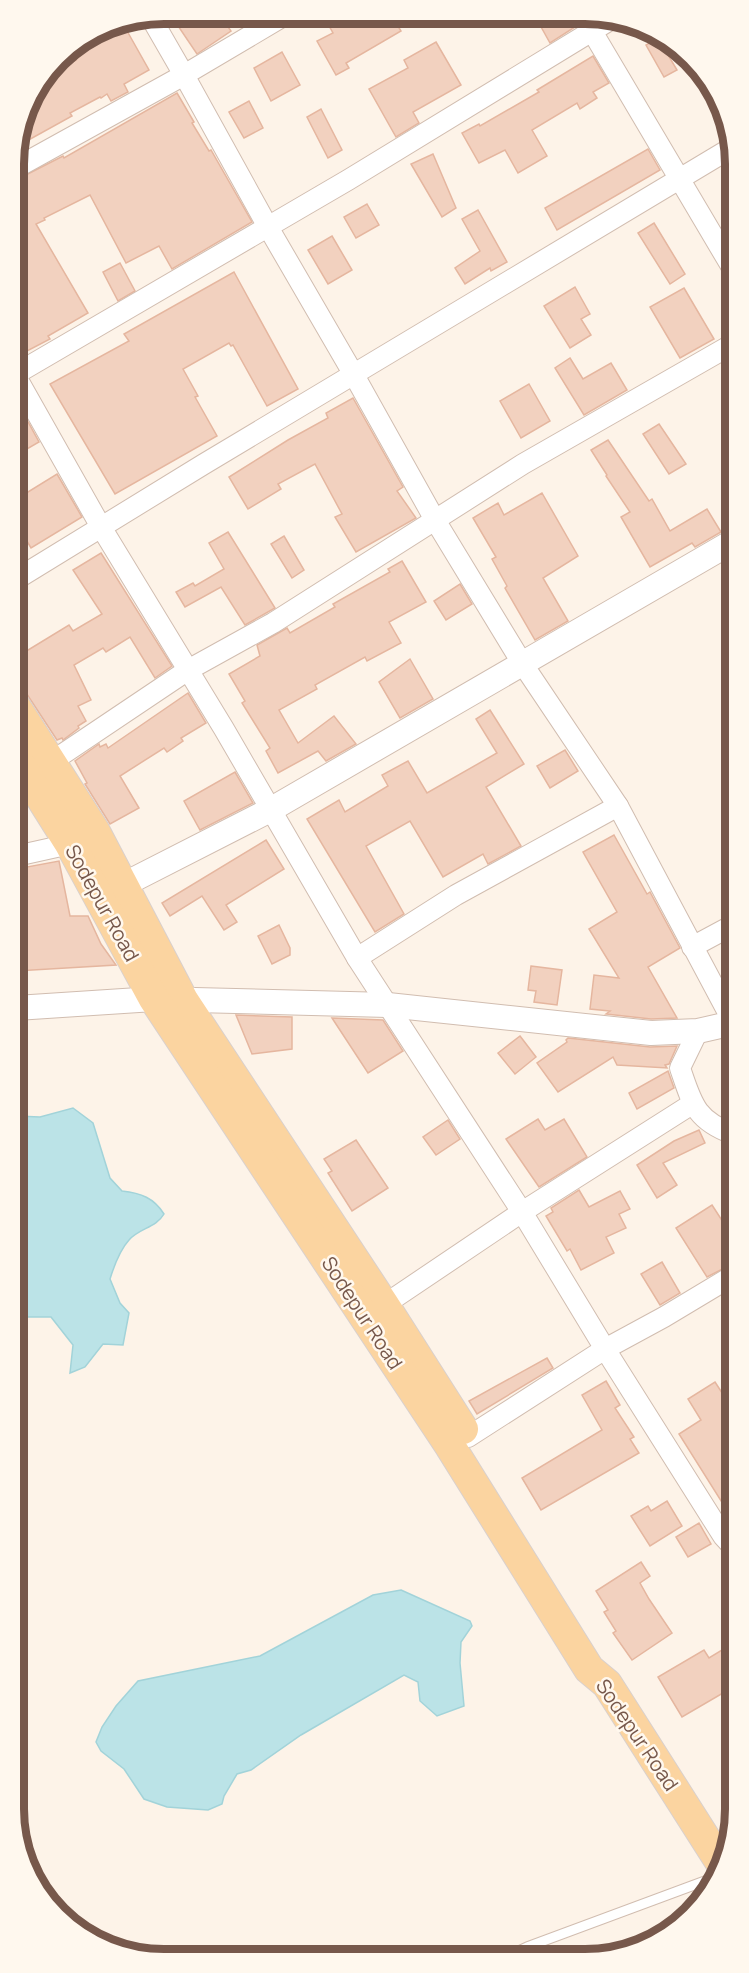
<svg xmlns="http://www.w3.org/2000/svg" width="749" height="1973" font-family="Manrope,sans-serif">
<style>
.water{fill:#bbe3e7;stroke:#a2d3d9;stroke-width:1.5}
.building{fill:#f2d1bf;stroke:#e5b69f;stroke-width:1.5}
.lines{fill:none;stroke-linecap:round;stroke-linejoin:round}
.service-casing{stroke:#d1bdb0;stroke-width:11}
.minor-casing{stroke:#d1bdb0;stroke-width:22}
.tertiary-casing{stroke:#d1bdb0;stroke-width:26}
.primary-casing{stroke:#d9d0cd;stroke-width:32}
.service{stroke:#fff;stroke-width:9}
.minor{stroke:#fff;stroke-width:20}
.tertiary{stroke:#fff;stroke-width:24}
.primary{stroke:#fbd4a0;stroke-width:30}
.labels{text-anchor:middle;stroke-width:5;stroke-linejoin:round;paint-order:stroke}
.street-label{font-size:20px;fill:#77584b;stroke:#fff8ee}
.rim{fill:none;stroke:#77584b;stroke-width:8}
</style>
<rect width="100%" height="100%" fill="#fdf3e8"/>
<g class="water">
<path d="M73,1108L93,1123L110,1178L122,1191C141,1193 154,1198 164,1214C156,1228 139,1228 129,1240C119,1251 114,1266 110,1279L120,1303L129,1313L123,1345L103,1344L85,1367L70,1373L73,1345L51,1317H17V1116L40,1117Z"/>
<path d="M401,1590L470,1621L472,1626L461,1642L460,1663L464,1706L437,1716L420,1701L418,1682L404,1675L301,1735L251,1770L237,1774L224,1796L222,1804L208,1810L167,1807L144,1799L124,1769L101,1751L96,1742L102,1727L116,1706L138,1681L260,1656L373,1595Z"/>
</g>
<g class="building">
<path d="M170,14H219L231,31L197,54Z"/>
<path d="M343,15H391L401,31L346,63L349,68L336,75L317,41L333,33L328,24Z"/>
<path d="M535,16H569L575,27L550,43Z"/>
<path d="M122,22L149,70L124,84L128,92L111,101L107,94L101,98L100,97L70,113L72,116L16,147L29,97L45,78L76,60L68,49L107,25Z"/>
<path d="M658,38L677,70L664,77L646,45Z"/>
<path d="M436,42L461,85L413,112L419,123L396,137L369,89L408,68L404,60Z"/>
<path d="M282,52L300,85L271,101L254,68Z"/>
<path d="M593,56L609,83L593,92L597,98L580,109L577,103L532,130L547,156L518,173L505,150L479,163L462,133L479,124L480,126L539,92L537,90Z"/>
<path d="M177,93L194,122L192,123L209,151L211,150L252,222L172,269L159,246L126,263L90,195L44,218L45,220L36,224L88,313L48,336L50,339L27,351L14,328V181L63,156L64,158Z"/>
<path d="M249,101L263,128L244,138L229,112Z"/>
<path d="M321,109L342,150L328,158L307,117Z"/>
<path d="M648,149L660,170L557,230L545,208Z"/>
<path d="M433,154L456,208L442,217L411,164Z"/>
<path d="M367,204L379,225L356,238L344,217Z"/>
<path d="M478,210L507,262L491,271L490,268L465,284L455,268L480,251L462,219Z"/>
<path d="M654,223L685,274L670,284L638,233Z"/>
<path d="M332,236L352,270L328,284L308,250Z"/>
<path d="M120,263L135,291L118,301L103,272Z"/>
<path d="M234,272L298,389L267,406L233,345L231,346L229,343L183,369L198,396L195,397L217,436L115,494L50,384L129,341L124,334Z"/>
<path d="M575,287L590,314L581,319L591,335L570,348L544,306Z"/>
<path d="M684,288L714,339L680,358L650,307Z"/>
<path d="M570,358L583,379L611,363L627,390L584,415L555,368Z"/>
<path d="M529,384L550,421L521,438L500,401Z"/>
<path d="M15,398L39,442L15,456Z"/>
<path d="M353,398L403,487L397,491L416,518L356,552L335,517L342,514L315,464L278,484L281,489L248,509L229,477L288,440L328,418L326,413Z"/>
<path d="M659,424L686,464L669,474L643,434Z"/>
<path d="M608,440L649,501L652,499L670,531L707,509L721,532L695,547L692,543L650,567L621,517L630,512L606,476L607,475L591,450Z"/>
<path d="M57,474L82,517L31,548L15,521V500Z"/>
<path d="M542,493L578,556L543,578L568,621L535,640L505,588L507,586L492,559L496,557L473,518L498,503L504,515Z"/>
<path d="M228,532L275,608L245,625L221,587L185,607L176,592L193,583L195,586L224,569L209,543Z"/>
<path d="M284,536L304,570L292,578L271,544Z"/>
<path d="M101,553L172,666L155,678L130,637L106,652L103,648L74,665L91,700L78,706L86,721L78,726L79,728L63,740L62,738L57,740L15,676V658L69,625L73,631L102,614L73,570Z"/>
<path d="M402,561L426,602L389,622L401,643L367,661L365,657L315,685L317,689L279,710L298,743L334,716L356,744L326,761L318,751L278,773L266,751L270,748L242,703L245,701L229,674L260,656L257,645L287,628L290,633L335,607L333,604L390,572L388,569Z"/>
<path d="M460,584L472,604L446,620L434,601Z"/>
<path d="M410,659L433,699L400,718L379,682Z"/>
<path d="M188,693L206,723L181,738L183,741L167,752L164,748L120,776L139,808L110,824L85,784L87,783L75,761L99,744L100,747L106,744L108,748Z"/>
<path d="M490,710L524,764L486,787L521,846L488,864L483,854L443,877L410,821L366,846L404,914L375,932L307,819L339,800L345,812L388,786L382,775L408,761L427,793L497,753L476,719Z"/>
<path d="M565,750L578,771L550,788L537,766Z"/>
<path d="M235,772L253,803L200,830L184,801Z"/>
<path d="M614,835L647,894L650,892L680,948L648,967L677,1018L651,1019L606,1014L610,1011L590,1009L594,975L619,978L589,929L617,912L583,852Z"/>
<path d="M266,840L284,869L226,905L237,922L224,930L202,896L170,916L162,903Z"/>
<path d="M59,861L70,916H88L101,944L116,965L16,971V869Z"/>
<path d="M279,925L290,948V955L272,964L258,936Z"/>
<path d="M531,966L562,970L557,1005L534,1002L536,991L528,990Z"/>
<path d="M236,1015L292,1017V1049L252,1054Z"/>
<path d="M332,1018L383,1020L403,1051L368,1073Z"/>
<path d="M520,1036L536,1057L515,1074L498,1053Z"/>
<path d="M568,1038L650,1047L677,1046L669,1064L665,1065L667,1068L617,1065L613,1057L558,1092L537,1063L567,1042L566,1040Z"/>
<path d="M668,1071L674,1088L637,1109L629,1093Z"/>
<path d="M538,1119L545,1130L564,1119L587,1157L539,1187L506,1139Z"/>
<path d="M448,1120L460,1139L436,1155L423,1137Z"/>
<path d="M699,1130L705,1143L663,1163L677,1185L657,1198L637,1165L674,1141Z"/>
<path d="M356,1140L388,1188L352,1211L328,1173L332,1171L324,1159Z"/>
<path d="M579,1190L589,1207L620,1191L630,1209L619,1214L626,1228L606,1237L614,1253L581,1270L570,1249L567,1251L546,1216L553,1212L551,1208Z"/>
<path d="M712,1205L734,1239V1263L707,1277L676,1228Z"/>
<path d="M662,1262L680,1293L660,1305L641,1274Z"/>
<path d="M547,1358L553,1368L477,1414L469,1401Z"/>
<path d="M606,1381L620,1405L615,1408L634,1437L630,1439L639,1453L541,1510L522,1478L602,1430L582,1395Z"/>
<path d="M715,1382L728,1402L734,1399V1496L723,1504L679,1434L701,1420L688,1399Z"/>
<path d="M667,1501L682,1526L650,1546L631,1516L648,1506L651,1511Z"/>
<path d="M699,1523L711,1544L688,1557L676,1537Z"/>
<path d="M641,1562L650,1576L640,1583L649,1599L672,1633L632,1660L613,1633L616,1631L604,1612L608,1610L596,1591Z"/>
<path d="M735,1642V1686L682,1717L658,1677L704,1650L709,1658Z"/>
</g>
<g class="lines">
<defs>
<path id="service" d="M510,1955L527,1947L713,1878"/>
<g id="minor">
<path d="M287,14L184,75L268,227L354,375L435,520L522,663L618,806L456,895L357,958"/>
<path d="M583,16L731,266"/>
<path d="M14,169L184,75L150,16"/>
<path d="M14,373L101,527L224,729L357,958L522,1212L605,1349L723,1536L734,1548"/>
<path d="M14,375L348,180L615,17"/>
<path d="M15,580L204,464L731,148"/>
<path d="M51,762L188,670L273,623L523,464L731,345"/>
<path d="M618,806L733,1022"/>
<path d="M16,856L70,844"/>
<path d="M692,947L733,925"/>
<path d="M698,1031L680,1068C692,1103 695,1120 733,1134"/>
<path d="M384,1305L522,1212L692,1104"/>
<path d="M468,1437L605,1349L664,1317L734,1275"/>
</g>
<g id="tertiary">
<path d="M123,885L270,810L732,542"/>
<path d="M16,1008L154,999L388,1005L651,1033L698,1031L733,1023"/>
</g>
<g id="primary">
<path d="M15,706L94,830L183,1000L384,1305L463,1429"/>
<path d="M16,758L70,844L154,999L450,1446L589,1669L607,1684L719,1860"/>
</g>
</defs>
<use href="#service" class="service-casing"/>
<use href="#minor" class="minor-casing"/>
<use href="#tertiary" class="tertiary-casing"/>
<use href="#primary" class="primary-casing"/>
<use href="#service" class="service"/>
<use href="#minor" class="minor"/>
<use href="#tertiary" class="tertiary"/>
<use href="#primary" class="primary"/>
</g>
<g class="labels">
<g class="street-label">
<text transform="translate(102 903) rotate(61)" y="7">Sodepur Road</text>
<text transform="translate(362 1313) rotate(57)" y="7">Sodepur Road</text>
<text transform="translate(637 1735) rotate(56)" y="7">Sodepur Road</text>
</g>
</g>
<path d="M0 0H749V1973H0ZM164 24H585A140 140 0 0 1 725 164V1809A140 140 0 0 1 585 1949H164A140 140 0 0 1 24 1809V164A140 140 0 0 1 164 24Z" fill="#fff8ee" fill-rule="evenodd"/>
<path class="rim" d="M164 24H585A140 140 0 0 1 725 164V1809A140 140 0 0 1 585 1949H164A140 140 0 0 1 24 1809V164A140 140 0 0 1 164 24Z"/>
</svg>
